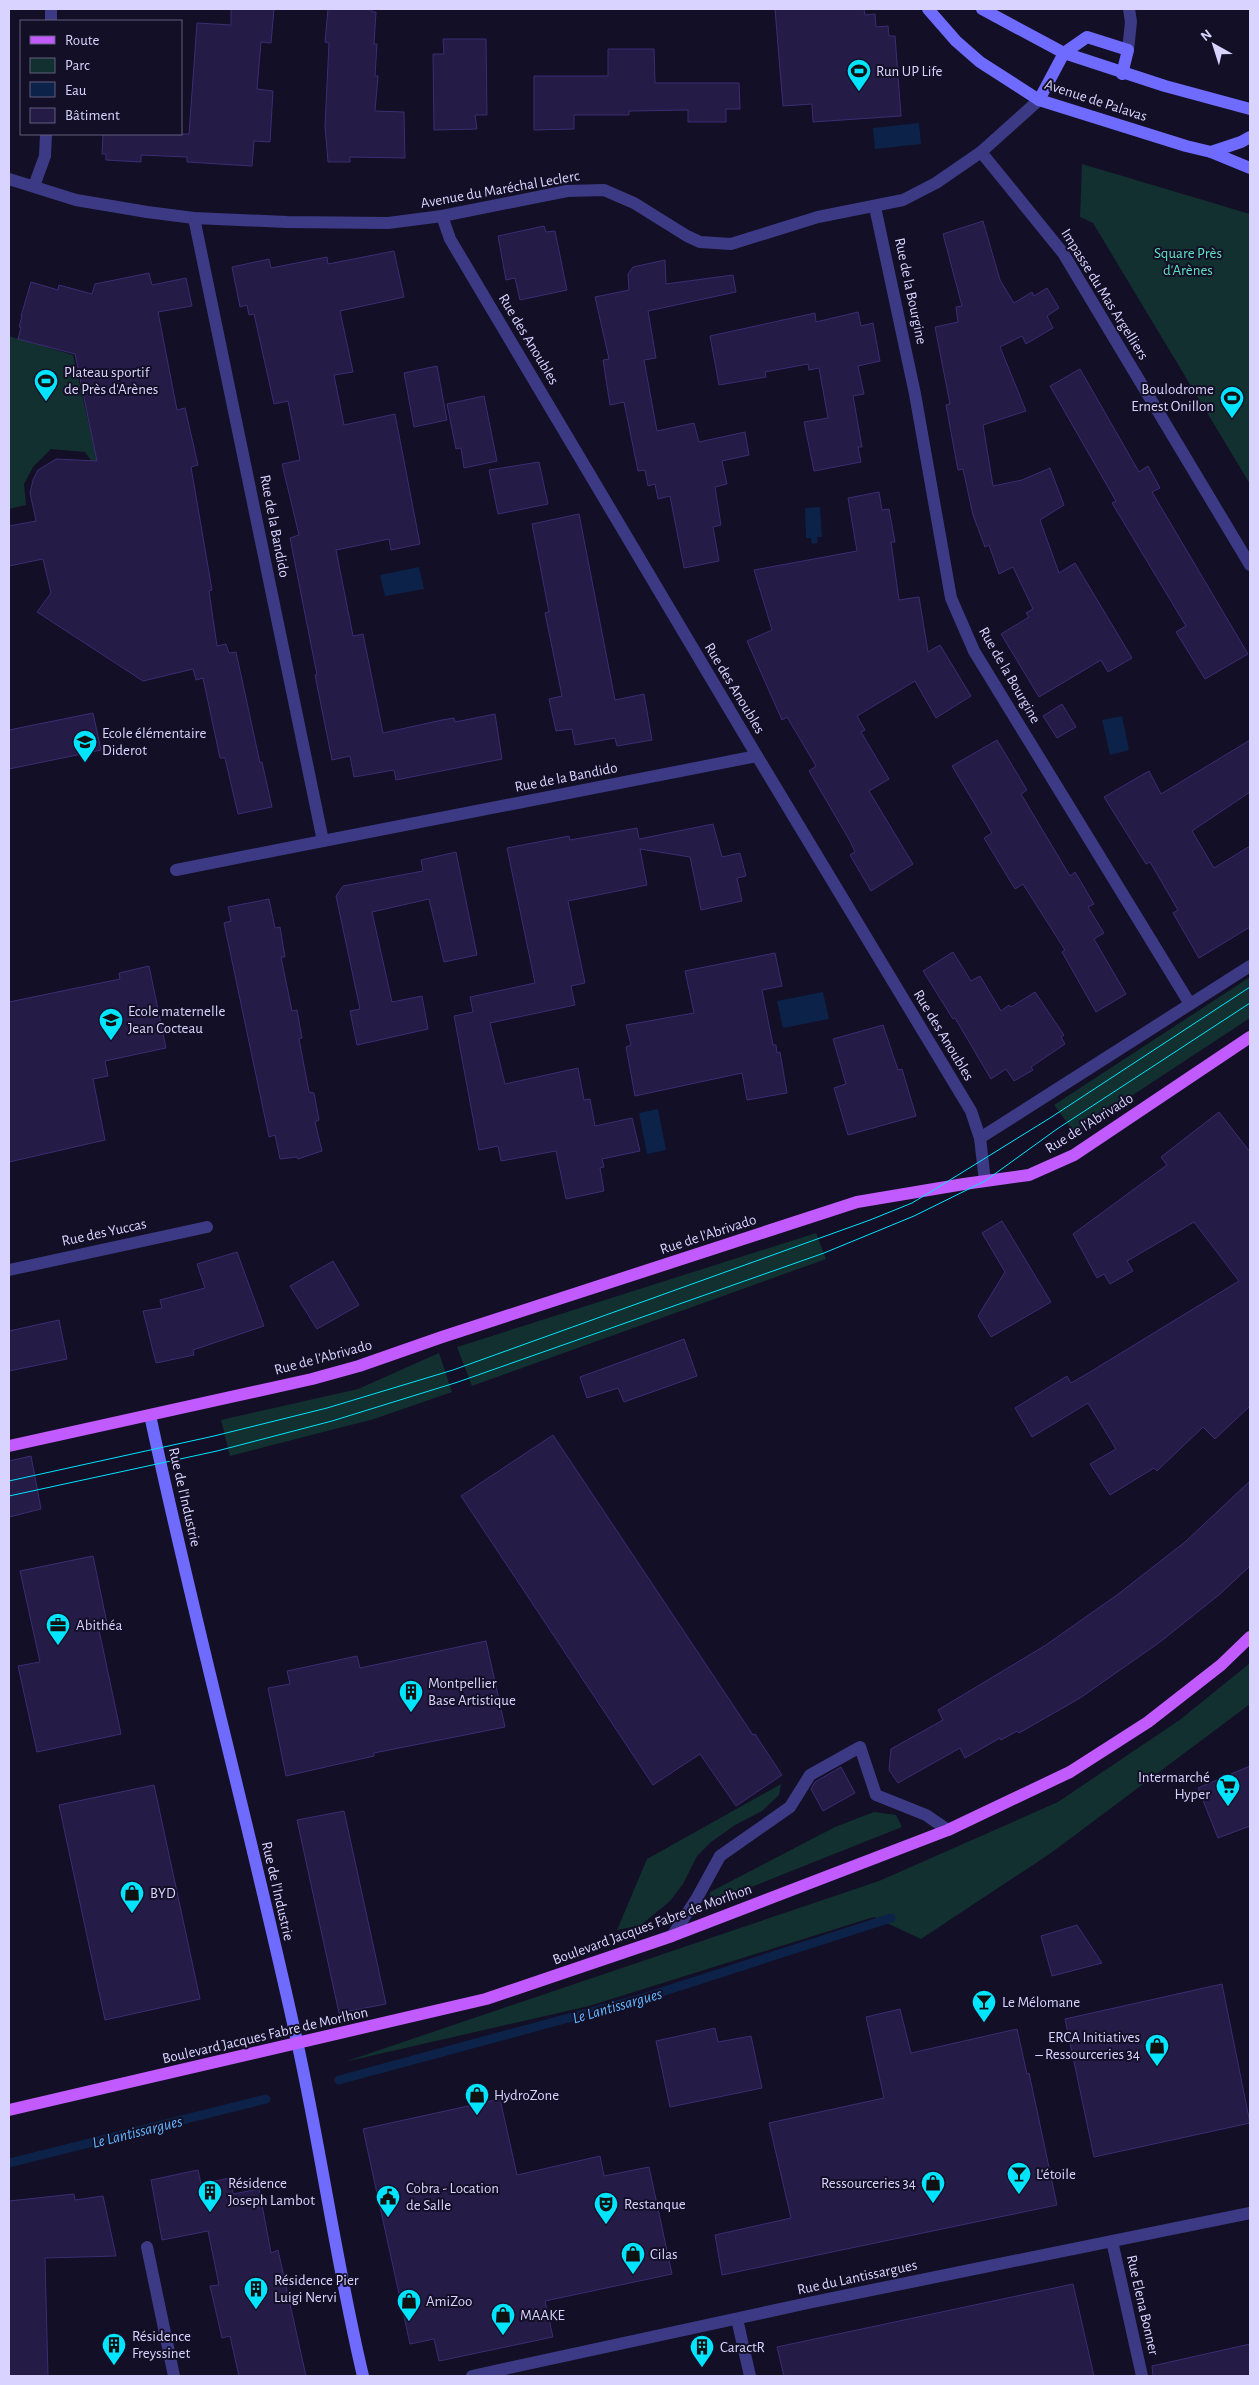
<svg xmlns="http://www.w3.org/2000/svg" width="1259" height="2385" font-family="'Alegreya Sans',sans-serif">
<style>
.green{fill:#12302f}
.water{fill:#0c2248}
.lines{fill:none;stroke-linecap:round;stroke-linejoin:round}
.stream{stroke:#0c2248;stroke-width:9}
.building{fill:#241b47;stroke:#3b2d73}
.street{stroke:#3d3a85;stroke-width:12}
.secondary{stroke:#6f6bff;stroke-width:12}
.primary{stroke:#c25bff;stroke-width:12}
.tram{stroke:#00e5ff;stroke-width:1}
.labels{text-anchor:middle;stroke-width:4;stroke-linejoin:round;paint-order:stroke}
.poi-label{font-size:15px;fill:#d9d4ff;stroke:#130f26;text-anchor:start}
.street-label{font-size:15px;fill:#d9d4ff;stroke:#130f26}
.park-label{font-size:15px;fill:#5fe0c0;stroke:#130f26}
.water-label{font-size:16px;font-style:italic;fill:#62b6ff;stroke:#130f26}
</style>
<rect width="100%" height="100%" fill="#130f26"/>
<g class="green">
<path d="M1082,164L1250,214V484L1093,223L1080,217Z"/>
<path d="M9,336L73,355L100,473L85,452L51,449L33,467L24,484L26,505L9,509Z"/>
<path d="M1250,977V1018L1075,1133L1054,1105Z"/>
<path d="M816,1233L826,1259L472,1386L457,1347Z"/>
<path d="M439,1353L452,1392L374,1419L230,1456L221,1420L358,1389Z"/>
<path d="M1250,1663V1704L1051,1853L921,1939L874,1917L589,2006L344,2062L879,1881L1058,1802L1181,1719Z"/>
<path d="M781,1784L779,1795L762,1811L735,1825L711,1842L697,1856L683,1884L670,1901L641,1925L617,1930L647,1859Z"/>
<path d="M874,1812L896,1815L902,1827L709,1904L710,1892L835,1827Z"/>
</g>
<g class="water">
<path d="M919,123L921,144L875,149L873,128Z"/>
<path d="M820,507L822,537H817L818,543L812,544L811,538H806L805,508Z"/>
<path d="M419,567L424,589L385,596L380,575Z"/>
<path d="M1122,716L1129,750L1110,755L1102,720Z"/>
<path d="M823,992L829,1019L783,1028L777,1001Z"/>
<path d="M658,1109L666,1150L647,1154L639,1113Z"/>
</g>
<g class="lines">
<g class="stream">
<path d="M339,2080L646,1997L891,1918"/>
<path d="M9,2163L266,2099"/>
</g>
</g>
<g class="building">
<path d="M231,9H274L271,43L261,42L257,89L273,91L270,142L254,141L252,166L187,162V157L141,155V162L106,160V154H102L103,134H189L197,23L231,25Z"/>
<path d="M328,9H372V12H376L374,44H377L375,76H378L375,111L404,112L405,158L350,157V162H328L325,126L329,43L325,42Z"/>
<path d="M775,9H864L865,15L875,14L876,27L888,26L889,36H895L901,116L813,122L812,104L783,106Z"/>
<path d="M443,39H486L487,115H475L477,129L434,130L433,54H444Z"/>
<path d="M608,49H654L655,83H739L740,109H726V122H688V110L629,111V115H574V129L534,130V76H608Z"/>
<path d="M983,221L1000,280L1014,303L1032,292L1034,296L1047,288L1059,308L1047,316L1053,328L1026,344L1022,336L1000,347L1026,411L983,425L993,486L1022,480L1050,468L1064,505L1040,520L1059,573L1075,563L1132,658L1108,672L1101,660L1039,697L1001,634L1029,617L1026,613L1033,609L1013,567L999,574L989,545L985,547L973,515L963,469L958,470L946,405L950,404L935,327L958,322L956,307L962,306L943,234Z"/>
<path d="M544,226L546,232L555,231L567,290L520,300L515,278L506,280L498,236Z"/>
<path d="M394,251L404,297L340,311L353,372L334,375L344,425L395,414L420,544L391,550L389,539L336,550L353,636L363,634L383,733L442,720L454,718L455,722L495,714L502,759L396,780L394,770L354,777L350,756L332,760L315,675H317L290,538L299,535L282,464L300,460L288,401L274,404L254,314L249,315L247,305L240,307L232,267L269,259L271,268L327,257L328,264Z"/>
<path d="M665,260L666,284L733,275L736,292L648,311L656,358L644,360L657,431L694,423L699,442L745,432L749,455L722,461L727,484L715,487L721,525L713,527L719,561L684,568L670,496L658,499L655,484L648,486L645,470L638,471L624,402L610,405L603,360L609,359L595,297L629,290L628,274L633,267Z"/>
<path d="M149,273L152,285L186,278L192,306L158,312L177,410L185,408L198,465L191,467L212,590L209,591L217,646L226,644L229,653L236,652L260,763L262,762L272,807L238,814L225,758H220L203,678L196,680L193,669L143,681L37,612L51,593L43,559L9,566V526L36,521L30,493L33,480L38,470L56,459L97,461L75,354L18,339L21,327H19L22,316H21L31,282L58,290L59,285L92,294L95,284Z"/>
<path d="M858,312L861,326L873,323L880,361L858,366L864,394L853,396L862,447H858L861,462L814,471L804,422L828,418L819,368L809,370L808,364L765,372L766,377L719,385L710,336L815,313L816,322Z"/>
<path d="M437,366L447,420L414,427L404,373Z"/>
<path d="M1080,369L1139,472L1148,466L1160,488L1152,492L1248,654L1205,679L1176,632L1186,626L1112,503L1116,501L1050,386Z"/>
<path d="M484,396L497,461L464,468L461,448L456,449L447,404Z"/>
<path d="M539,462L548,504L498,514L489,470Z"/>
<path d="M879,492L882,510L889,509L895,542H891L899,600L919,597L928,652L940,645L971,696L936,718L915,681L857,716L865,730L861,732L889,779L869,791L913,864L871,891L850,855L855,852L850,841L809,771L816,766L787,717L782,720L747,641L772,630L754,570L857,551L848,498Z"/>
<path d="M579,514L615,700L644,694L652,740L617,746L615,738L575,745L572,729L556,731L549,699L562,696L545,613L549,612L532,524Z"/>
<path d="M1062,704L1076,727L1057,738L1043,716Z"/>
<path d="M93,713L101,750L9,769V730Z"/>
<path d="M997,740L1027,790L1021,794L1070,876L1075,872L1094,904L1088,907L1104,933L1094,939L1126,994L1096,1012L1062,952L1065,950L1023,884L1015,889L984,838L992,833L952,766Z"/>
<path d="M1250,740V792L1192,831L1214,868L1250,846V927L1199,958L1173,913L1178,910L1150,862L1146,864L1104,797L1149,771L1161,794Z"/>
<path d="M713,824L722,857L740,853L746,876L737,878L742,901L701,910L690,857L640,849L647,885L568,901L585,983L571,986L575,1005L490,1023L505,1084L578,1068L584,1100L590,1099L595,1126L632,1118L640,1151L602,1159L604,1167L600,1168L604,1191L566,1199L556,1151L501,1161L498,1146L479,1150L454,1016L473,1012L470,997L535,983L507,848L569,836L570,840L637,828L639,839Z"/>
<path d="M456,852L477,955L444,962L429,899L372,912L392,1002L422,996L428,1029L357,1045L350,1011L360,1009L336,896L343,886L423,871L421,860Z"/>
<path d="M269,899L275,928L280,927L285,957H281L292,1011L297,1010L302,1038L299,1039L309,1092L314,1093L319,1120L315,1122L322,1151L298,1159L297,1157L280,1159L275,1135L269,1137L224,923L231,921L228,907Z"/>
<path d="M953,952L971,981L980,976L1001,1011L1009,1005L1011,1007L1035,992L1064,1035L1061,1037L1065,1044L1031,1067L1033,1070L1014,1081L1006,1069L991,1079L955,1018L953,1019L923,971Z"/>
<path d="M775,953L782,986L762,990L773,1045H776L777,1053L780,1052L787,1093L747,1100L742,1073L635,1096L626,1047L631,1045L626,1025L694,1013L685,971Z"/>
<path d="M149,966L166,1048L105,1061L108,1076L93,1079L105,1140L9,1162V1002L120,979L119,973Z"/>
<path d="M883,1025L898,1070L902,1069L916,1116L848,1135L834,1088L846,1084L833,1039Z"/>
<path d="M1219,1112L1250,1152V1406L1215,1439L1203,1427L1157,1471L1154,1468L1110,1495L1090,1464L1116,1449L1088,1403L1032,1437L1015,1408L1067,1376L1071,1383L1090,1372L1239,1281L1194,1222L1127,1261L1133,1271L1110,1284L1104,1274L1097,1278L1073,1234L1167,1165L1161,1157Z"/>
<path d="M1002,1221L1051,1302L991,1337L978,1316L1005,1272L982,1233Z"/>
<path d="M237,1252L264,1326L193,1350L194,1355L156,1363L143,1311L162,1308L160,1300L205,1288L197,1264Z"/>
<path d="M333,1261L359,1305L317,1329L290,1286Z"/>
<path d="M59,1320L67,1359L9,1371V1331Z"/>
<path d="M684,1339L697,1376L624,1402L618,1388L587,1398L580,1377Z"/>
<path d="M553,1435L753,1735L755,1734L782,1775L736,1806L700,1754L653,1785L461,1496Z"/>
<path d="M31,1456L41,1509L9,1517V1461Z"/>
<path d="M1250,1481V1566L1220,1594L1160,1642L1080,1698L1019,1733L1017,1731L1001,1740L1000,1738L965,1758L960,1748L898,1783L889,1770L891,1749L943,1720L938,1710L1046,1645L1117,1595L1185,1542Z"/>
<path d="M93,1556L108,1628L99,1630L121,1734L37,1752L18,1666L40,1662L20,1571Z"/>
<path d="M486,1641L505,1727L374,1753V1756L286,1776L268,1688L290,1684L287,1671L357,1656L360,1668Z"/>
<path d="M1250,1766V1826L1218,1838L1198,1788Z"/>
<path d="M841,1767L855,1793L823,1811L811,1789L815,1782Z"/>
<path d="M154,1785L200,1999L105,2020L59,1805Z"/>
<path d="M344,1811L386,2004L339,2013L297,1820Z"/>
<path d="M1077,1925L1102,1963L1052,1976L1041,1936Z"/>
<path d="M1222,1984L1250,2123L1094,2157L1065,2019Z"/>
<path d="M900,2009L911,2053L1017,2029L1027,2074L1029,2073L1057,2205L722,2275L715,2235L791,2218L769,2123L884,2098L866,2017Z"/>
<path d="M715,2028L718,2042L751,2036L762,2088L670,2107L656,2041Z"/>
<path d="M500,2099L517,2175L600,2156L604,2176L649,2167L672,2274L545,2301L553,2337L439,2361L434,2339L410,2344L363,2129Z"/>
<path d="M198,2170L201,2184L230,2178L233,2194L259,2189L271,2253L278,2250L306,2376H239L230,2336L222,2338L210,2286L219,2285L208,2231L162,2240L151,2180Z"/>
<path d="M74,2194L75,2200L103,2196L116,2256L45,2258L48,2376H9V2201Z"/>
<path d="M1073,2284L1094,2376H784L777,2347Z"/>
<path d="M1250,2344V2376H1153L1152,2366Z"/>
</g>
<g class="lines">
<g class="street">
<path d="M51,21V9"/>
<path d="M1128,50L1131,22L1129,9"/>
<path d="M981,152L1063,253L1250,565"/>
<path d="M9,179L76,200L147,212L194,218L287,222L388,223L442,216L567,191L604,190L634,203L687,236L700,242L731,244L818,217L903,200L936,183L981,152L1039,100"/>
<path d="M34,186L45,156L46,134"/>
<path d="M875,207L915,394L951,598L974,651L1190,1004"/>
<path d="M442,216L450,239L757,756L971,1111L980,1138L985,1181"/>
<path d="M194,218L323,841L757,756"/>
<path d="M176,870L323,841"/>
<path d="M980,1138L1250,966"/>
<path d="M9,1270L207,1227"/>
<path d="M672,1936L697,1898L720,1856L790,1807L810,1775L860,1747L876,1795L926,1815L948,1830"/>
<path d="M1112,2241L1142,2376"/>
<path d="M147,2247L174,2376"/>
<path d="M737,2319L750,2376"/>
<path d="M472,2376L808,2303L1250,2213"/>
</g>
<g class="secondary">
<path d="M928,9L956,41L980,62L1039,100L1186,146L1211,152L1250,168"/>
<path d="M982,9L1064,53L1165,86L1250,109"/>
<path d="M1039,100L1064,53L1087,37L1128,50L1122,74"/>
<path d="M1211,152L1241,142L1250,137"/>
<path d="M150,1415C195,1626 252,1835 298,2046C322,2156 337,2267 363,2376"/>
</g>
<g class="primary">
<path d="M9,1446L312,1379L359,1366L442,1337L857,1202L964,1184L1029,1175L1074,1155L1250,1037"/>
<path d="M9,2110L486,1999L672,1936L948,1830L1070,1772L1148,1722L1221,1665L1250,1637"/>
</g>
<g class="tram">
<path d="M9,1481L214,1436L327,1408L453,1370L870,1220L912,1203L937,1188L1050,1118L1250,987"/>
<path d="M9,1496L217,1451L332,1421L458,1382L824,1253L914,1216L985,1181L1057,1129L1250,1003"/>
</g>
</g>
<defs>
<symbol id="stadium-pin" viewBox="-11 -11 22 30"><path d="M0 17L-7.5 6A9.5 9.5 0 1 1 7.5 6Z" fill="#00e5ff" stroke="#130f26"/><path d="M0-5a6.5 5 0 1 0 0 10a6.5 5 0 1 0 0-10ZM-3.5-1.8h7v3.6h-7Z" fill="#111"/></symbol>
<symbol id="school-pin" viewBox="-11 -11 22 30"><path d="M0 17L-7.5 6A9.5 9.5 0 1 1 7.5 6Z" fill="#00e5ff" stroke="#130f26"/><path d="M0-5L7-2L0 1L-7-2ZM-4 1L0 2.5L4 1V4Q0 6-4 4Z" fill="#111"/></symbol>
<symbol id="office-pin" viewBox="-11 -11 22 30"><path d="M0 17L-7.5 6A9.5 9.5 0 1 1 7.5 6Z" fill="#00e5ff" stroke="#130f26"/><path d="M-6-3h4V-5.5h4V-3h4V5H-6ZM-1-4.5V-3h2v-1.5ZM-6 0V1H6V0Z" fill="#111"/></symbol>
<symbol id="building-pin" viewBox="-11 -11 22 30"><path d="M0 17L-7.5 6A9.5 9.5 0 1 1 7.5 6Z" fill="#00e5ff" stroke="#130f26"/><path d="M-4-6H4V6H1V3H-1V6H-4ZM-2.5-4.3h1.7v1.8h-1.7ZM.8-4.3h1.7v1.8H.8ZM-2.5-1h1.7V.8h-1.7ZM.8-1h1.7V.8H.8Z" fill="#111"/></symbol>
<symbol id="supermarket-pin" viewBox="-11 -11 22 30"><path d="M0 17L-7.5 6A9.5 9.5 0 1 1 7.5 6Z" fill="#00e5ff" stroke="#130f26"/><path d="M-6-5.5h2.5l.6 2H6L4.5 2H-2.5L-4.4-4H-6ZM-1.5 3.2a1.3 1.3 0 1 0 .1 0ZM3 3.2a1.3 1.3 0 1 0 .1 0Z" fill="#111"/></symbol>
<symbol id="shop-pin" viewBox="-11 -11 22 30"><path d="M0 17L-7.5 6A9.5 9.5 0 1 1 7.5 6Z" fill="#00e5ff" stroke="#130f26"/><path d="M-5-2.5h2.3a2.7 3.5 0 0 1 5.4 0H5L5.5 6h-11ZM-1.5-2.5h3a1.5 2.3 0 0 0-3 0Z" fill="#111"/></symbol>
<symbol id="bar-pin" viewBox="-11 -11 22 30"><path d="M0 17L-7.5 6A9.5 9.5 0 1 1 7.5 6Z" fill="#00e5ff" stroke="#130f26"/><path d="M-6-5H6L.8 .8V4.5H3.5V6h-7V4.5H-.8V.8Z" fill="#111"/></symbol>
<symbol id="civic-pin" viewBox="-11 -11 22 30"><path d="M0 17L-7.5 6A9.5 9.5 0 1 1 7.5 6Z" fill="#00e5ff" stroke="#130f26"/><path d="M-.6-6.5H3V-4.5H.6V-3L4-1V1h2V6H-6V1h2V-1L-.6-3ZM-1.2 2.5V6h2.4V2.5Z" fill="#111"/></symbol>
<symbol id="theatre-pin" viewBox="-11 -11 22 30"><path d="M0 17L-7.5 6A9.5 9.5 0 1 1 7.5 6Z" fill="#00e5ff" stroke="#130f26"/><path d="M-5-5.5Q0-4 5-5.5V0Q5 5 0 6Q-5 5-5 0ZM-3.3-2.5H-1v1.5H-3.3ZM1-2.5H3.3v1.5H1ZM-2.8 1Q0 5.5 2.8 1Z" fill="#111"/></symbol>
</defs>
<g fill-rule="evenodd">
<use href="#stadium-pin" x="845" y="57" width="28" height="38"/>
<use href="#stadium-pin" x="32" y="367" width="28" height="38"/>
<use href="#stadium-pin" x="1218" y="384" width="28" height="38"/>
<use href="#school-pin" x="71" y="728" width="28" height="38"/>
<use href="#school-pin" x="97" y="1006" width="28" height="38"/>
<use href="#office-pin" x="44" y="1611" width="28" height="38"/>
<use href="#building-pin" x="397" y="1678" width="28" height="38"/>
<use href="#supermarket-pin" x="1214" y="1772" width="28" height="38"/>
<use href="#shop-pin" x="118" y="1879" width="28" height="38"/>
<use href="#bar-pin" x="970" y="1988" width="28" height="38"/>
<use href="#shop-pin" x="1143" y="2032" width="28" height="38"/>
<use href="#shop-pin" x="463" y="2081" width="28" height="38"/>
<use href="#bar-pin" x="1005" y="2160" width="28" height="38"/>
<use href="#shop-pin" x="919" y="2169" width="28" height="38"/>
<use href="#building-pin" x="196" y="2178" width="28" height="38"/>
<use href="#civic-pin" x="374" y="2183" width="28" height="38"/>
<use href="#theatre-pin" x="592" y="2190" width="28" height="38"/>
<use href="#shop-pin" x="619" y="2240" width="28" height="38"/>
<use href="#building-pin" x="242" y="2275" width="28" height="38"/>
<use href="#shop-pin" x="395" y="2287" width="28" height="38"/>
<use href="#shop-pin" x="489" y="2301" width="28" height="38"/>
<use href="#building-pin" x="100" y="2331" width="28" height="38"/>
<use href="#building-pin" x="688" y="2333" width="28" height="38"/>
</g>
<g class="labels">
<g class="poi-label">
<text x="876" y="76">Run UP Life</text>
<text x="64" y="377">Plateau sportif<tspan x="64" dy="17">de Près d'Arènes</tspan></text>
<text x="1214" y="394" text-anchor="end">Boulodrome<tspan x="1214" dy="17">Ernest Onillon</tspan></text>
<text x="102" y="738">Ecole élémentaire<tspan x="102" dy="17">Diderot</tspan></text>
<text x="128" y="1016">Ecole maternelle<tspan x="128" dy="17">Jean Cocteau</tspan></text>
<text x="76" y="1630">Abithéa</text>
<text x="428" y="1688">Montpellier<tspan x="428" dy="17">Base Artistique</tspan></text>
<text x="1210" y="1782" text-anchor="end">Intermarché<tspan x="1210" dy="17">Hyper</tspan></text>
<text x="150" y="1898">BYD</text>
<text x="1002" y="2007">Le Mélomane</text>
<text x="1140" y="2042" text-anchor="end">ERCA Initiatives<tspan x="1140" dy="17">– Ressourceries 34</tspan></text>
<text x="494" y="2100">HydroZone</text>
<text x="1036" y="2179">L'étoile</text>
<text x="228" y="2188">Résidence<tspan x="228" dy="17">Joseph Lambot</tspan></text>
<text x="916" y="2188" text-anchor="end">Ressourceries 34</text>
<text x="406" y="2193">Cobra - Location<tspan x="406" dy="17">de Salle</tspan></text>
<text x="624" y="2209">Restanque</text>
<text x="650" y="2259">Cilas</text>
<text x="274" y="2285">Résidence Pier<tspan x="274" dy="17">Luigi Nervi</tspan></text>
<text x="426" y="2306">AmiZoo</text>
<text x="520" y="2320">MAAKE</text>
<text x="132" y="2341">Résidence<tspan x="132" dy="17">Freyssinet</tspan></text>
<text x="720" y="2352">CaractR</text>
</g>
<g class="street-label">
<text transform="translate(1096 100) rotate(18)" y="5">Avenue de Palavas</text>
<text transform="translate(500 189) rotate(-10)" y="5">Avenue du Maréchal Leclerc</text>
<text transform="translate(911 291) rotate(78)" y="5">Rue de la Bourgine</text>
<text transform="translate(1105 294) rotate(58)" y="5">Impasse du Mas Argelliers</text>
<text transform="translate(529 339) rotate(59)" y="5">Rue des Anoubles</text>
<text transform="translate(275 526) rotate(79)" y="5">Rue de la Bandido</text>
<text transform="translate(1010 675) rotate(60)" y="5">Rue de la Bourgine</text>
<text transform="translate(735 688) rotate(59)" y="5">Rue des Anoubles</text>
<text transform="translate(566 777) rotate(-11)" y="5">Rue de la Bandido</text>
<text transform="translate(944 1035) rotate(59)" y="5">Rue des Anoubles</text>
<text transform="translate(1089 1123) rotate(-32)" y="5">Rue de l'Abrivado</text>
<text transform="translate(104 1232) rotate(-12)" y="5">Rue des Yuccas</text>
<text transform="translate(708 1234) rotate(-18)" y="5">Rue de l'Abrivado</text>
<text transform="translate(323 1357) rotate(-15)" y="5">Rue de l'Abrivado</text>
<text transform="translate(185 1497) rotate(77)" y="5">Rue de l'Industrie</text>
<text transform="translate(278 1891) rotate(77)" y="5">Rue de l'Industrie</text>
<text transform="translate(652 1924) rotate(-20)" y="5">Boulevard Jacques Fabre de Morlhon</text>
<text transform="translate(265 2035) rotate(-13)" y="5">Boulevard Jacques Fabre de Morlhon</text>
<text transform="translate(857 2277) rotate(-12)" y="5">Rue du Lantissargues</text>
<text transform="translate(1143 2305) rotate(77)" y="5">Rue Elena Bonner</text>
</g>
<g class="park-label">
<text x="1188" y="258">Square Près<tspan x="1188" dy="17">d'Arènes</tspan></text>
</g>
<g class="water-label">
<text transform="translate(617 2005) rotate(-16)" y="6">Le Lantissargues</text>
<text transform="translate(137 2131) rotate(-14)" y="6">Le Lantissargues</text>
</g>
</g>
<rect width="1259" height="2385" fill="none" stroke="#d9d4ff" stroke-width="20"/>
<rect x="20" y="20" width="162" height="115" fill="#130f26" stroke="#625e7d"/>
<rect x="30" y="36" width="25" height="8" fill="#c25bff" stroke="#625e7d"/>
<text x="65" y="45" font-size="15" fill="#d9d4ff">Route</text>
<rect x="30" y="58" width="25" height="15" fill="#12302f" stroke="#625e7d"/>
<text x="65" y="70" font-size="15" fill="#d9d4ff">Parc</text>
<rect x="30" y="82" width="25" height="15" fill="#0c2248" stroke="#625e7d"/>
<text x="65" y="95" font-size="15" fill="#d9d4ff">Eau</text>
<rect x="30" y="108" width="25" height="15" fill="#241b47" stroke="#625e7d"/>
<text x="65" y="120" font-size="15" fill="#d9d4ff">Bâtiment</text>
<g transform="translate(1214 45) rotate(321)" stroke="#130f26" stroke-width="4" paint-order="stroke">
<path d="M0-4L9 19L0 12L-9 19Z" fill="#d9d4ff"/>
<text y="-8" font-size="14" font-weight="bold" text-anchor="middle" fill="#d9d4ff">N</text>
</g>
</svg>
